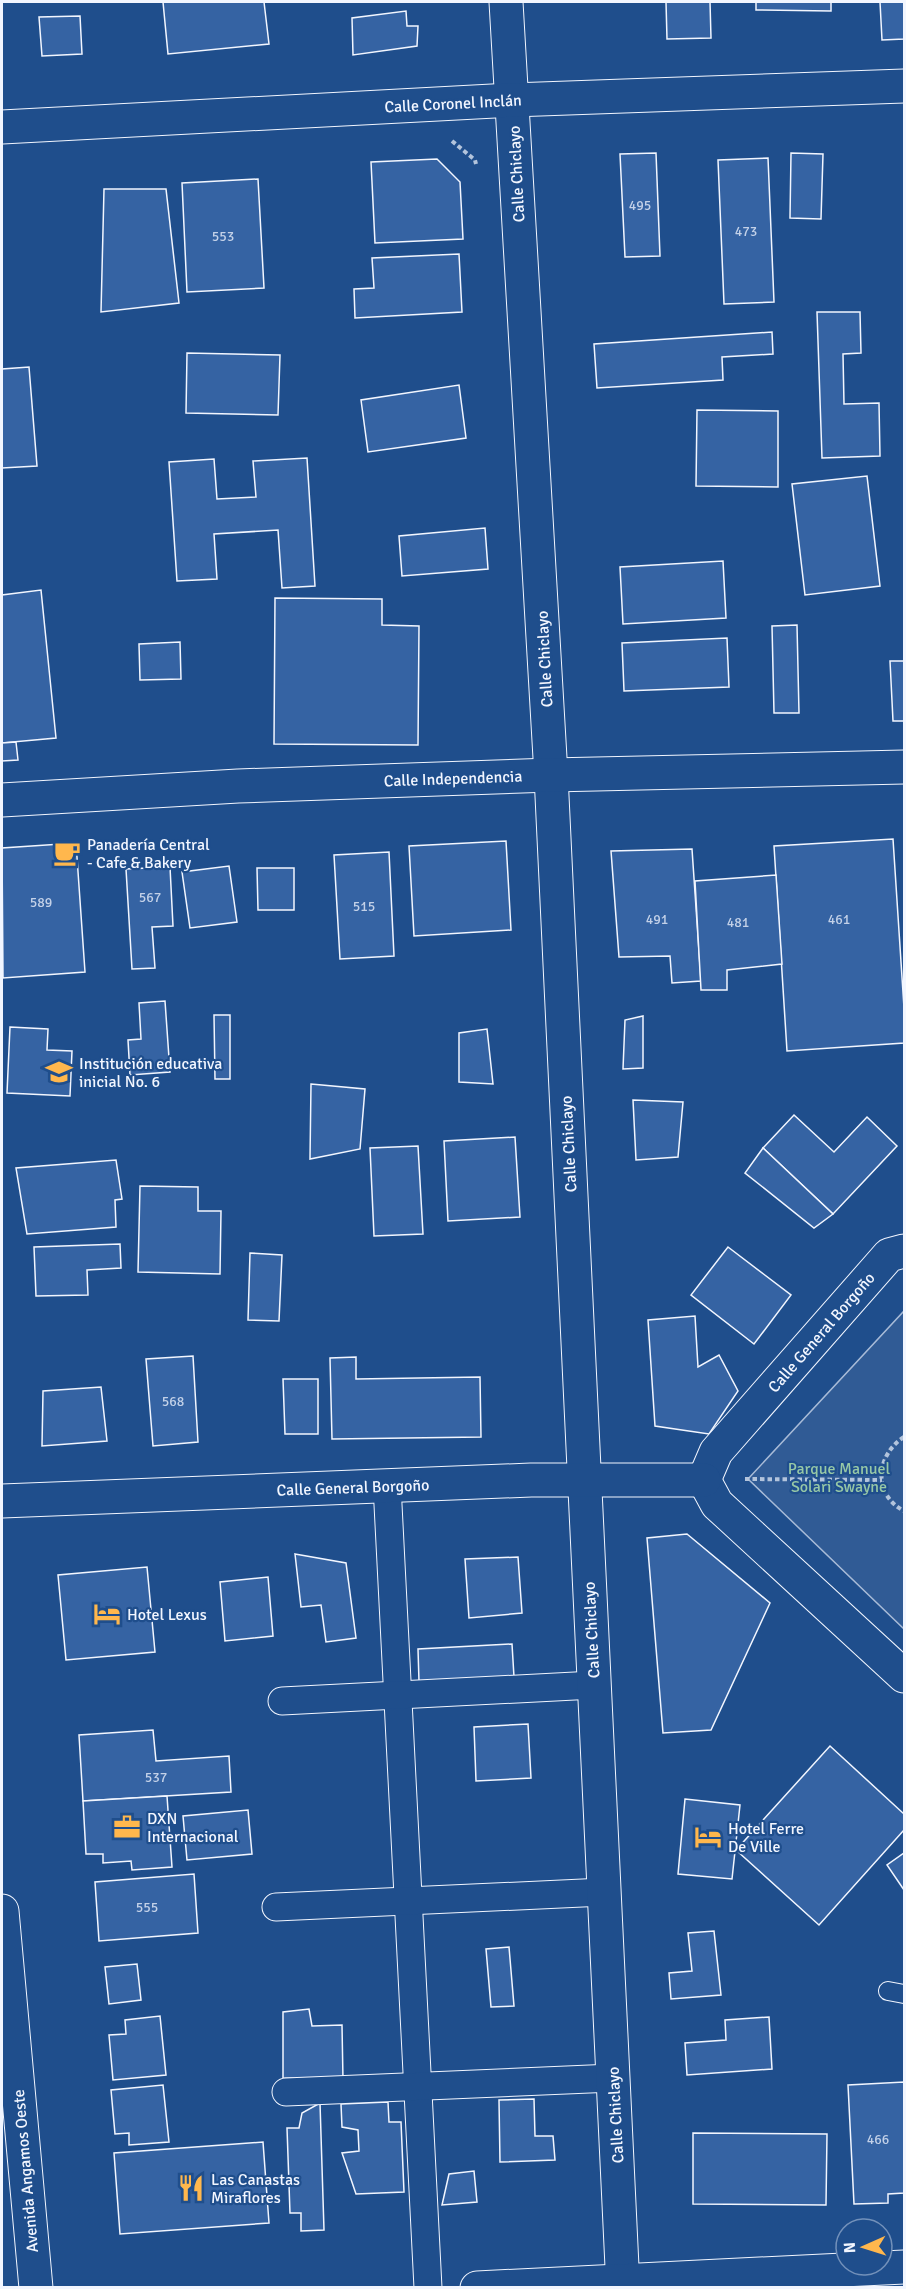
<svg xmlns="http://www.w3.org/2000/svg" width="906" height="2289" font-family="Signika,sans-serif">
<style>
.built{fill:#305b95;stroke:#a8bbd7;stroke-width:1.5}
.building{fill:#3563a3;stroke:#f2f6ff;stroke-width:1.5}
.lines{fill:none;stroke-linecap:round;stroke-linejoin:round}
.service-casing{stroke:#f2f6ff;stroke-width:20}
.pedestrian-casing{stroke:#f2f6ff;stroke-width:29}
.minor-casing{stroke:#f2f6ff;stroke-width:35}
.primary-casing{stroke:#f2f6ff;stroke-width:35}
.path{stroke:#b3c4dc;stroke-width:4;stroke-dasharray:4.5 3;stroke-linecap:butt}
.service{stroke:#1f4e8c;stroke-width:18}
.pedestrian{stroke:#1f4e8c;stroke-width:27}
.minor{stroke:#1f4e8c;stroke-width:33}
.primary{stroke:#1f4e8c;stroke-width:33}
.labels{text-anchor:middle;stroke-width:4.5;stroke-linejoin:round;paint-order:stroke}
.number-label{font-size:14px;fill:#c3d1e8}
.street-label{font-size:16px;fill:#f2f6ff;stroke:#1f4e8c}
.poi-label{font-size:16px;fill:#f2f6ff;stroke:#1f4e8c;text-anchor:start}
.park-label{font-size:16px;fill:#97c8a6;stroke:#1f4e8c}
</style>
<rect width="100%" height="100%" fill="#1f4e8c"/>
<path class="built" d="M904,1311V1629L748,1479Z"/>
<g class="building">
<path d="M163,2H264L269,44L168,54Z"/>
<path d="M666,2H710L711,38L667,39Z"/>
<path d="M756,2H831V11L756,10Z"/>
<path d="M880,2H904V39L882,40Z"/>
<path d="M406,11L407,26H418L417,46L353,55L352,18Z"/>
<path d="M80,16L82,54L42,56L39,17Z"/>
<path d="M656,153L660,256L625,257L620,154Z"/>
<path d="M791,153L823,154L821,219L790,218Z"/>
<path d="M768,158L774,302L724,304L718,160Z"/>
<path d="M437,159L460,182L463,239L375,243L371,162Z"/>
<path d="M258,179L264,288L187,292L182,183Z"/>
<path d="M104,189H166L179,303L101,312Z"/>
<path d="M459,254L462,312L355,318L354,289L374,288L372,258Z"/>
<path d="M817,312H860L861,353L843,354L844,404L879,403L880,456L822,458Z"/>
<path d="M772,332L773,354L722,357L723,380L597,388L594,344Z"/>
<path d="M187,353L280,355L278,415L186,413Z"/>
<path d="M29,367L37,466L2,468V369Z"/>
<path d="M459,385L466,438L368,452L361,400Z"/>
<path d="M697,410L778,411V487L696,486Z"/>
<path d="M307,458L315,586L282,588L278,530L214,534L217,579L177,581L169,462L214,459L217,499L256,497L253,461Z"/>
<path d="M867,476L880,586L805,595L792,484Z"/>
<path d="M485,528L488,569L402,576L399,536Z"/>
<path d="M723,561L726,618L623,624L620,567Z"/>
<path d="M41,590L56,738L2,743V595Z"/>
<path d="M275,598L382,599V625L419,626L418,745L274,744Z"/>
<path d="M797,625L799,713H774L772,626Z"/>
<path d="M727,638L729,687L624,691L622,643Z"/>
<path d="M180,642L181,679L140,680L139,644Z"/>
<path d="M890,661H904V721H893Z"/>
<path d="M16,742L18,760L2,761V743Z"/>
<path d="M893,839L904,1008V1043L787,1051L774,846Z"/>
<path d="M506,841L511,930L414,936L409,846Z"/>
<path d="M76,843L85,972L3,978L2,848Z"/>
<path d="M692,849L701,981L672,983L670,956L619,957L611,851Z"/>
<path d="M389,852L394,956L340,959L334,855Z"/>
<path d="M229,866L237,922L190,928L182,872Z"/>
<path d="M170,867L173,926L152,927L155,968L132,969L126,869Z"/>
<path d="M257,868H294V910H258Z"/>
<path d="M776,875L782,964L727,970V990H701L695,881Z"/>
<path d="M165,1001L170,1072L130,1075L128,1040L141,1039L139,1003Z"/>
<path d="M214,1015H230V1079H215Z"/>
<path d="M643,1016V1068L623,1069L625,1020Z"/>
<path d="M10,1027L48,1029L47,1050L72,1051L70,1096L7,1093Z"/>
<path d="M487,1029L493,1084L459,1082V1033Z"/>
<path d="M311,1084L365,1089L360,1149L310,1159Z"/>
<path d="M633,1100L683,1102L678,1157L636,1160Z"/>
<path d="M794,1115L834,1152L867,1117L897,1146L833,1214L763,1148Z"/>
<path d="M515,1137L520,1217L448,1221L444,1141Z"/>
<path d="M418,1146L423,1234L374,1236L370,1148Z"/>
<path d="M763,1148L833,1214L814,1228L745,1173Z"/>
<path d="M116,1160L122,1199L115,1200L116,1227L27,1234L16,1168Z"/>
<path d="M140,1186L198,1187V1211H221L220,1274L138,1272Z"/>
<path d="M120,1244L121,1268L87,1270L88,1295L36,1296L34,1247Z"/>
<path d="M728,1247L791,1295L754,1344L691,1295Z"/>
<path d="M250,1253L282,1255L279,1321L248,1320Z"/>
<path d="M695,1316L698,1367L719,1355L738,1391L709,1434L655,1426L648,1320Z"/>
<path d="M193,1356L198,1442L153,1446L146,1359Z"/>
<path d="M356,1357V1379L480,1377L481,1437L332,1439L330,1358Z"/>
<path d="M283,1379H318V1434H285Z"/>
<path d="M101,1387L107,1441L42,1446L43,1391Z"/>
<path d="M687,1534L770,1603L711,1730L663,1733L647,1538Z"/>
<path d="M295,1554L346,1563L356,1638L326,1642L321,1605L301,1607Z"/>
<path d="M518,1557L522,1613L469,1618L465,1559Z"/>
<path d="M147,1567L155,1652L66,1660L58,1575Z"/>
<path d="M268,1577L273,1636L225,1641L220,1582Z"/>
<path d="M512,1644L514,1677L419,1682L418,1649Z"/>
<path d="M528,1724L531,1778L476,1781L474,1727Z"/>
<path d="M153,1730L156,1761L229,1756L231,1792L83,1801L79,1735Z"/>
<path d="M830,1746L904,1814V1830L819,1925L736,1850Z"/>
<path d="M167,1796L172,1867L132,1870L131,1861L103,1863V1854H86L83,1801Z"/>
<path d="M685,1799L740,1805L732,1879L678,1874Z"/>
<path d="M248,1810L252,1854L187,1860L183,1816Z"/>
<path d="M904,1853V1890L887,1865Z"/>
<path d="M194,1874L198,1933L99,1941L95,1882Z"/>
<path d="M714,1931L721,1995L671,1999L669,1973L692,1971L688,1933Z"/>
<path d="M509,1947L514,2006L491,2007L486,1949Z"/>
<path d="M137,1964L141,2000L109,2004L105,1967Z"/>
<path d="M309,2009L312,2026L342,2025L343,2080L283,2078V2012Z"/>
<path d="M160,2016L166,2075L113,2080L109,2035L126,2034L125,2020Z"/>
<path d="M769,2017L772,2069L687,2075L685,2043L726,2040L725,2020Z"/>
<path d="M904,2082V2193L888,2194V2203L854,2204L848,2085Z"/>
<path d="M163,2085L169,2142L129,2145V2133L115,2134L111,2090Z"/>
<path d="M534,2099L535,2136H553L555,2160L500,2162L499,2100Z"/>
<path d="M388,2102L389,2122H401L404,2192L356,2194L342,2153L359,2151L358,2130L342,2127L341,2104Z"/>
<path d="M320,2103L324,2230L301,2231V2213H290L287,2128H299L302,2113Z"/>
<path d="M693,2133L827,2134L826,2205L693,2204Z"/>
<path d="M263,2142L269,2223L120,2234L114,2153Z"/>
<path d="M474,2171L477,2202L442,2205L449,2174Z"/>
</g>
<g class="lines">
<defs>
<path id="service" d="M888,1991L904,1994"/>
<g id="pedestrian">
<path d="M387,1485L428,2288"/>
<path d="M282,1701L594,1685"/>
<path d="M276,1907L604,1892"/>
<path d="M286,2092L613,2078"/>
</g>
<g id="minor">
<path d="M506,2L551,775L623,2288"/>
<path d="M2,127L512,100L904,86"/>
<path d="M2,800L238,786L551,775L904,767"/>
<path d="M704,1480L716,1452L889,1255L904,1251"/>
<path d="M704,1480L717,1504L904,1676"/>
<path d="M2,1501L531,1480H704"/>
<path d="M477,2288L904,2267"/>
</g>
<path id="primary" d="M2,1911L36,2288"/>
</defs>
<use href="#service" class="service-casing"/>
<use href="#pedestrian" class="pedestrian-casing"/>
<use href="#minor" class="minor-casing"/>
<use href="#primary" class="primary-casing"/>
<g class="path">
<path d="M452,141L475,160L476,164"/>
<path d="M904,1437C876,1455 872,1494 904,1511"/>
<path d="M745,1479L882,1480"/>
</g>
<use href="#service" class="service"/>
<use href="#pedestrian" class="pedestrian"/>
<use href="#minor" class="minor"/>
<use href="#primary" class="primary"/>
</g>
<defs>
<symbol id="cafe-bare" viewBox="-9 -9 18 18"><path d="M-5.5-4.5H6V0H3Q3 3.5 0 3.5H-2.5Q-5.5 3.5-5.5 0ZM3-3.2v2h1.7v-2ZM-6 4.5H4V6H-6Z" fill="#ffb74d" stroke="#1f4e8c" stroke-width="2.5" paint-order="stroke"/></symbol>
<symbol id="school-bare" viewBox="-9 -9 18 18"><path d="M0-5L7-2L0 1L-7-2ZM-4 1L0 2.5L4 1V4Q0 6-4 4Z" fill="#ffb74d" stroke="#1f4e8c" stroke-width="2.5" paint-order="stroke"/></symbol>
<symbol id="hotel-bare" viewBox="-9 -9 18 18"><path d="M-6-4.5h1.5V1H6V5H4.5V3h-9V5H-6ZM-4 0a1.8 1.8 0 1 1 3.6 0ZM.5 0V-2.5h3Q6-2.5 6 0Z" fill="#ffb74d" stroke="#1f4e8c" stroke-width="2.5" paint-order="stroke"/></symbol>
<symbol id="office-bare" viewBox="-9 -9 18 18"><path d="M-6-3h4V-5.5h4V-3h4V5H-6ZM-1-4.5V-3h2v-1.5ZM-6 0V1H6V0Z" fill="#ffb74d" stroke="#1f4e8c" stroke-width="2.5" paint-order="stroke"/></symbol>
<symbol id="restaurant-bare" viewBox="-9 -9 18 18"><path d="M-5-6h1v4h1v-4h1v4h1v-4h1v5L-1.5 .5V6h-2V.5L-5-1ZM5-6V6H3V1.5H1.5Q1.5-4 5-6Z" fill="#ffb74d" stroke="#1f4e8c" stroke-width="2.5" paint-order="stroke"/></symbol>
</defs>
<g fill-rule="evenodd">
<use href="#cafe-bare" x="48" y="834" width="38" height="38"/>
<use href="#school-bare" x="40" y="1053" width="38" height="38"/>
<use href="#hotel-bare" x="88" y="1595" width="38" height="38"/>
<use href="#office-bare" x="108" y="1808" width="38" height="38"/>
<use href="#hotel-bare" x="689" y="1818" width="38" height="38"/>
<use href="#restaurant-bare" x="172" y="2169" width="38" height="38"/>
</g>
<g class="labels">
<g class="number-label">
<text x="640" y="210">495</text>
<text x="746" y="236">473</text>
<text x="223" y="241">553</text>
<text x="150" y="902">567</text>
<text x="41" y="907">589</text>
<text x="364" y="911">515</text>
<text x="657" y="924">491</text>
<text x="839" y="924">461</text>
<text x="738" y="927">481</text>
<text x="173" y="1406">568</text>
<text x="156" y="1782">537</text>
<text x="147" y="1912">555</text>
<text x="878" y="2144">466</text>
</g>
<g class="street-label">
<text transform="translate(453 103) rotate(-3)" y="6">Calle Coronel Inclán</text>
<text transform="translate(516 174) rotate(-93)" y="6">Calle Chiclayo</text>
<text transform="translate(544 659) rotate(-93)" y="6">Calle Chiclayo</text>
<text transform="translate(453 778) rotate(-2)" y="6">Calle Independencia</text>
<text transform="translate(568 1144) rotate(-93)" y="6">Calle Chiclayo</text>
<text transform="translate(821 1332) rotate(-49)" y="6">Calle General Borgoño</text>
<text transform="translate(353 1487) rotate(-2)" y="6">Calle General Borgoño</text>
<text transform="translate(591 1630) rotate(-93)" y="6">Calle Chiclayo</text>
<text transform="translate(615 2115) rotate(-93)" y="6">Calle Chiclayo</text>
<text transform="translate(25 2171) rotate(-95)" y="6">Avenida Angamos Oeste</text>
</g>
<g class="poi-label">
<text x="87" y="850">Panadería Central<tspan x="87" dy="18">- Cafe &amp; Bakery</tspan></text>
<text x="79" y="1069">Institución educativa<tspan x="79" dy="18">inicial No. 6</tspan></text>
<text x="127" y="1620">Hotel Lexus</text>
<text x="147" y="1824">DXN<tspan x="147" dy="18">Internacional</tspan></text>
<text x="728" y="1834">Hotel Ferre<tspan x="728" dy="18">De Ville</tspan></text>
<text x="211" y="2185">Las Canastas<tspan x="211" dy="18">Miraflores</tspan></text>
</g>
<g class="park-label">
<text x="839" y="1474">Parque Manuel<tspan x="839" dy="18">Solari Swayne</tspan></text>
</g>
</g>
<rect width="906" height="2289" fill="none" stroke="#f2f6ff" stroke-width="6"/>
<g transform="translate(864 2247) rotate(267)"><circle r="28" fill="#1f4e8c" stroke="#7391ba" stroke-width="1.5"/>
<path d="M0-4.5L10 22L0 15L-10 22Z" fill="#ffb74d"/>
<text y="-9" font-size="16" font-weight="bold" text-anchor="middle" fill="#f2f6ff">N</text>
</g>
</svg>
